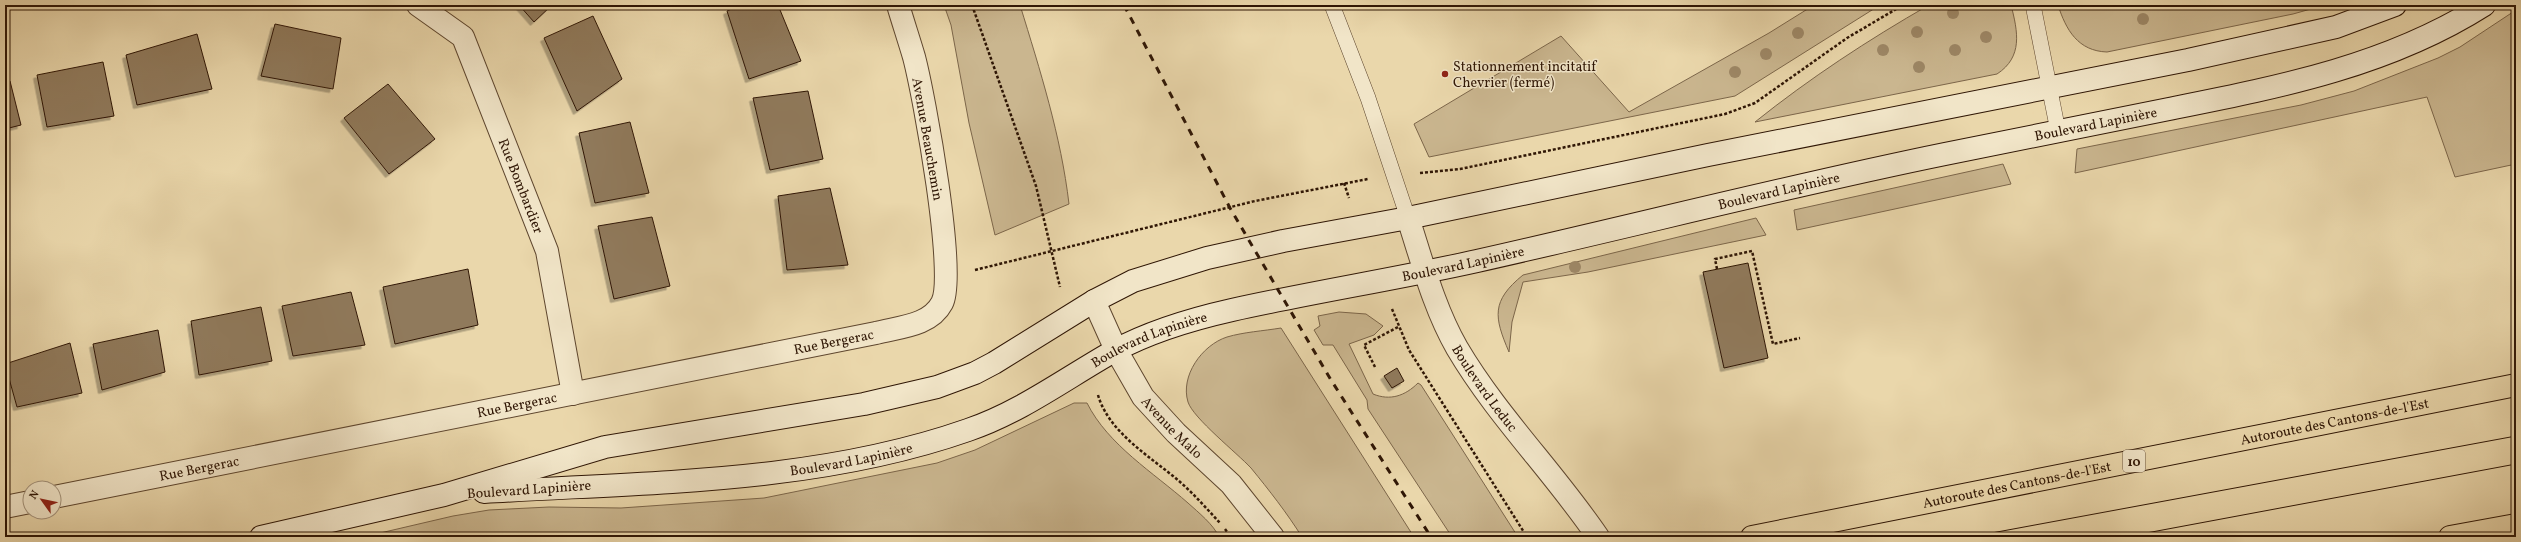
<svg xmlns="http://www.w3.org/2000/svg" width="2521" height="542" font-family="Vollkorn,serif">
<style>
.green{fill:#cab68f;stroke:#7c664a}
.building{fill:#907a5b;stroke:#2f1605;filter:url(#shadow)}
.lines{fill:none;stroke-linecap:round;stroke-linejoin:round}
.service-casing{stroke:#5e462e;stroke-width:16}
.minor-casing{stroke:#5e462e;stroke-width:24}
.tertiary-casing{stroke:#5e462e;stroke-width:24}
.secondary-casing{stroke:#2f1605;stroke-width:24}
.motorway-casing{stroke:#2f1605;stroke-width:24}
.path{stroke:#2f1605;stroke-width:2.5;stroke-dasharray:3 2;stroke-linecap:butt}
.service{stroke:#f1e5c8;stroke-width:15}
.minor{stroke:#f1e5c8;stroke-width:22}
.tertiary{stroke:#f1e5c8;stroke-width:22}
.secondary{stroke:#f1e5c8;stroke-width:22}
.motorway{stroke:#ead7ab;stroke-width:22}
.tram{stroke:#2f1605;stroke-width:1}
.rail{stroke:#2f1605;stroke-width:3;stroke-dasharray:7 7;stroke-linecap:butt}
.tree{fill:#9d8766}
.poi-dot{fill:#8f2418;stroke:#f1e5c8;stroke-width:1.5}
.labels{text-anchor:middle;stroke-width:3;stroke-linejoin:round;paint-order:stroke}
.shield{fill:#f1e5c8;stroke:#695440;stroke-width:1}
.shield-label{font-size:13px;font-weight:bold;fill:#2f1605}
.poi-label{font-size:14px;fill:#2f1605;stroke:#f1e5c8;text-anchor:start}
.street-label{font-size:14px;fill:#2f1605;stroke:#f1e5c8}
</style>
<defs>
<filter id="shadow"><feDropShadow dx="-3.5" dy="3.5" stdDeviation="0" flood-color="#0004"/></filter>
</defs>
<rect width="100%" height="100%" fill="#ead7ab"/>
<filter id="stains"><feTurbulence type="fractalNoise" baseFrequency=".005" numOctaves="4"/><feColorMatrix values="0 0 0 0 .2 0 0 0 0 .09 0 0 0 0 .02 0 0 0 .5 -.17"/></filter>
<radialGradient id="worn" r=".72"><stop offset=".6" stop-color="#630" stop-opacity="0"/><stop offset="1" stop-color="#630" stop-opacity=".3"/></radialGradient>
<g class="green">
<path d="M944,5H1020C1040,70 1061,136 1069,204L995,235L969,123L951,25Z"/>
<path d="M1814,5H1880L1735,96L1429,157L1414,124L1561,36L1629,112L1769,33Z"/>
<path d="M1929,5H2011C2018,32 2023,57 1997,74L1755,122C1810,78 1868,40 1929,5Z"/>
<path d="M2058,5H2325L2293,14L2107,52C2078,51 2066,30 2058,5Z"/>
<path d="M2516,10V164L2455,177L2427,97L2075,173L2077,149L2301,105L2354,91L2438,58L2460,47Z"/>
<path d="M2003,164L2011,184L1797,230L1794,210Z"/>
<path d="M1756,218L1766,235L1588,272L1523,282L1512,322L1509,352C1494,317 1491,301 1523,275Z"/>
<path d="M1339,312L1366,314L1383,326L1374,335L1349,344L1373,394C1390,401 1405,396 1418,383L1421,385L1518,537H1452L1368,409L1367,400L1333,345H1323L1314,330L1320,326L1318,316Z"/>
<path d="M1281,328L1414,537H1302C1287,513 1269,490 1251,468C1237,453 1193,418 1188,402C1180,376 1202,345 1227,337C1244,332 1263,331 1281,328Z"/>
<path d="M1074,403H1087C1108,445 1154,473 1188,503C1198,512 1214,525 1219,537H363L453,516L489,510L549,507L621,508L764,498L937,463L975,450Z"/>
</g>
<g class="building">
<path d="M519,5H552L534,22Z"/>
<path d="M741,5H778L801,61L749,79L727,11Z"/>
<path d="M593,16L622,79L577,111L544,38Z"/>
<path d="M275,24L341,38L333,89L261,76Z"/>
<path d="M197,34L212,89L137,105L126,55Z"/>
<path d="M103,62L114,116L47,127L37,75Z"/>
<path d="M10,81L21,125L5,129V82Z"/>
<path d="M388,84L435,139L389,174L344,118Z"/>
<path d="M808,91L823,159L770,170L753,98Z"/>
<path d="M630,122L649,193L595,203L579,133Z"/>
<path d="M830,188L848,265L787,270L778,196Z"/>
<path d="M652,217L670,286L614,299L598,226Z"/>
<path d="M1748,263L1768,358L1724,368L1703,272Z"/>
<path d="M468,269L478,325L395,344L383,287Z"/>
<path d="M351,292L365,345L293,356L282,306Z"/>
<path d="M261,307L272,361L199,375L191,321Z"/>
<path d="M158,330L165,372L102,390L93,344Z"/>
<path d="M70,343L82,393L17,407L5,364Z"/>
<path d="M1397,368L1404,381L1392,388L1384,376Z"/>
</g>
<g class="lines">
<defs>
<g id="service">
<path d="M1332,5L1368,98L1408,218"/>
<path d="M2033,5L2058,131"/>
</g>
<g id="minor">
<path id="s1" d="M418,5L463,37L547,251L573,394"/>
<path id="s2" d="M54,497L876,333C899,327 930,326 942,303C957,275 924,95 914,57C909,40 903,22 898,5"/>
<path d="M5,507L30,502"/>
</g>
<g id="tertiary">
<path id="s3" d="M1408,218C1422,261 1434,308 1457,348C1497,416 1554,472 1598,537"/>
<path id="s4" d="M1094,301L1116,350L1143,397L1176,433L1231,484L1273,537"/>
</g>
<g id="secondary">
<path id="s5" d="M484,492C645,482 814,484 968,430C1021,412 1066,378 1114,351C1151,331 1192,319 1232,310C1313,292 1396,279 1477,261C1633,226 1788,186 1945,154C2019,139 2094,124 2169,109C2279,87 2388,66 2484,5"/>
<path d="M261,537L444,495L605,447L864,404L937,387L975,373L994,363L1094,301L1133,281L1207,258L1283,241L1408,218L1708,155L2188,60L2336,27L2395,5"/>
</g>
<g id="motorway">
<path id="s6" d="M1752,537L2516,385"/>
<path d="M2450,537L2516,525"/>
</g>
</defs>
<use href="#service" class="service-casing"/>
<use href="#minor" class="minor-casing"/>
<use href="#tertiary" class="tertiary-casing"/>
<use href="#secondary" class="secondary-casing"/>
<use href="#motorway" class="motorway-casing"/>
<g class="path">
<path d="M972,5L1036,186L1060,287"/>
<path d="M1420,173L1460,169L1725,114L1755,103L1847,38L1903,5"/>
<path d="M1344,183L1349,198"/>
<path d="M1717,269L1715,259L1752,251L1773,344L1800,338"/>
<path d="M975,270L1255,201L1368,179"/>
<path d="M1392,309L1409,350L1527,537"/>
<path d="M1375,367L1364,345L1398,327"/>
<path d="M1098,395C1109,433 1151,457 1179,481C1194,494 1207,509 1220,523"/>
<path d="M1225,529L1231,537"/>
</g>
<use href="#service" class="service"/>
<use href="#minor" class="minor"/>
<use href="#tertiary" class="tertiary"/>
<use href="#secondary" class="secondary"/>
<use href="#motorway" class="motorway"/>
<g class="tram">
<path d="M1970,537L2516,436"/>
<path d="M2125,537L2516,464"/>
</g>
<path class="rail" d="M1124,5L1230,208L1331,380L1431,537"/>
</g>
<g class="tree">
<circle cx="1953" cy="13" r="6"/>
<circle cx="2143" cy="19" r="6"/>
<circle cx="1917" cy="32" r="6"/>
<circle cx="1798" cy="33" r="6"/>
<circle cx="1986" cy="37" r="6"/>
<circle cx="1883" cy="50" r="6"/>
<circle cx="1955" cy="50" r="6"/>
<circle cx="1766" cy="54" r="6"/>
<circle cx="1919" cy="67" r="6"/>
<circle cx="1735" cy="72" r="6"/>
<circle cx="1575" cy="267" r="6"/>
</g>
<circle class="poi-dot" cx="1445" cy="74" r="4"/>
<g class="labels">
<rect class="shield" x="2123" y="450" width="22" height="22" rx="3"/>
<g class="shield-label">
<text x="2134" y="466">10</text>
</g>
<g class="poi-label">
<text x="1453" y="71">Stationnement incitatif<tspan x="1453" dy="16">Chevrier (fermé)</tspan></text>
</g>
<g class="street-label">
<text dy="5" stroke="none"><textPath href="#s5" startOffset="1665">Boulevard Lapinière</textPath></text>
<text transform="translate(928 139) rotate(80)" y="5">Avenue Beauchemin</text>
<text dy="5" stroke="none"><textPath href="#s1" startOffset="215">Rue Bombardier</textPath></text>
<text dy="5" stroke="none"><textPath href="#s5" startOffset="1341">Boulevard Lapinière</textPath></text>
<text dy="5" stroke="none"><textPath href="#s5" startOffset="1017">Boulevard Lapinière</textPath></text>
<text dy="5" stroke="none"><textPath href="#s2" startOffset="795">Rue Bergerac</textPath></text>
<text dy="5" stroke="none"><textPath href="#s5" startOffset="693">Boulevard Lapinière</textPath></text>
<text dy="5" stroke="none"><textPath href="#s3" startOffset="188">Boulevard Leduc</textPath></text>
<text dy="5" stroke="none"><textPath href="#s2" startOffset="472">Rue Bergerac</textPath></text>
<text dy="5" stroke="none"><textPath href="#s6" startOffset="594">Autoroute des Cantons-de-l'Est</textPath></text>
<text dy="5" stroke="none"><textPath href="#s4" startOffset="150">Avenue Malo</textPath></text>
<text dy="5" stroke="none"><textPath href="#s5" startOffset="369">Boulevard Lapinière</textPath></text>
<text dy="5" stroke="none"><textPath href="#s2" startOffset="148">Rue Bergerac</textPath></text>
<text dy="5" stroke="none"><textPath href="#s6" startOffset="270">Autoroute des Cantons-de-l'Est</textPath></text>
<text transform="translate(529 489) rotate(-4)" y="5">Boulevard Lapinière</text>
</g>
</g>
<rect width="2521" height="542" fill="none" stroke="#ead7ab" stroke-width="20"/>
<rect x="6" y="6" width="2509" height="530" fill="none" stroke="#2f1605" stroke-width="2"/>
<rect x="10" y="10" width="2501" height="522" fill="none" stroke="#2f1605"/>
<g transform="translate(42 500) rotate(303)"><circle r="19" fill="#f1e5c8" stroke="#a3927a"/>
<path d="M0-3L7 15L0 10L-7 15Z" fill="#8f2418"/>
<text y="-6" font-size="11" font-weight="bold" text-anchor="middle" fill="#2f1605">N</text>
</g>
<rect width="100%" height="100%" filter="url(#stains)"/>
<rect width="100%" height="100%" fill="url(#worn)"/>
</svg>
